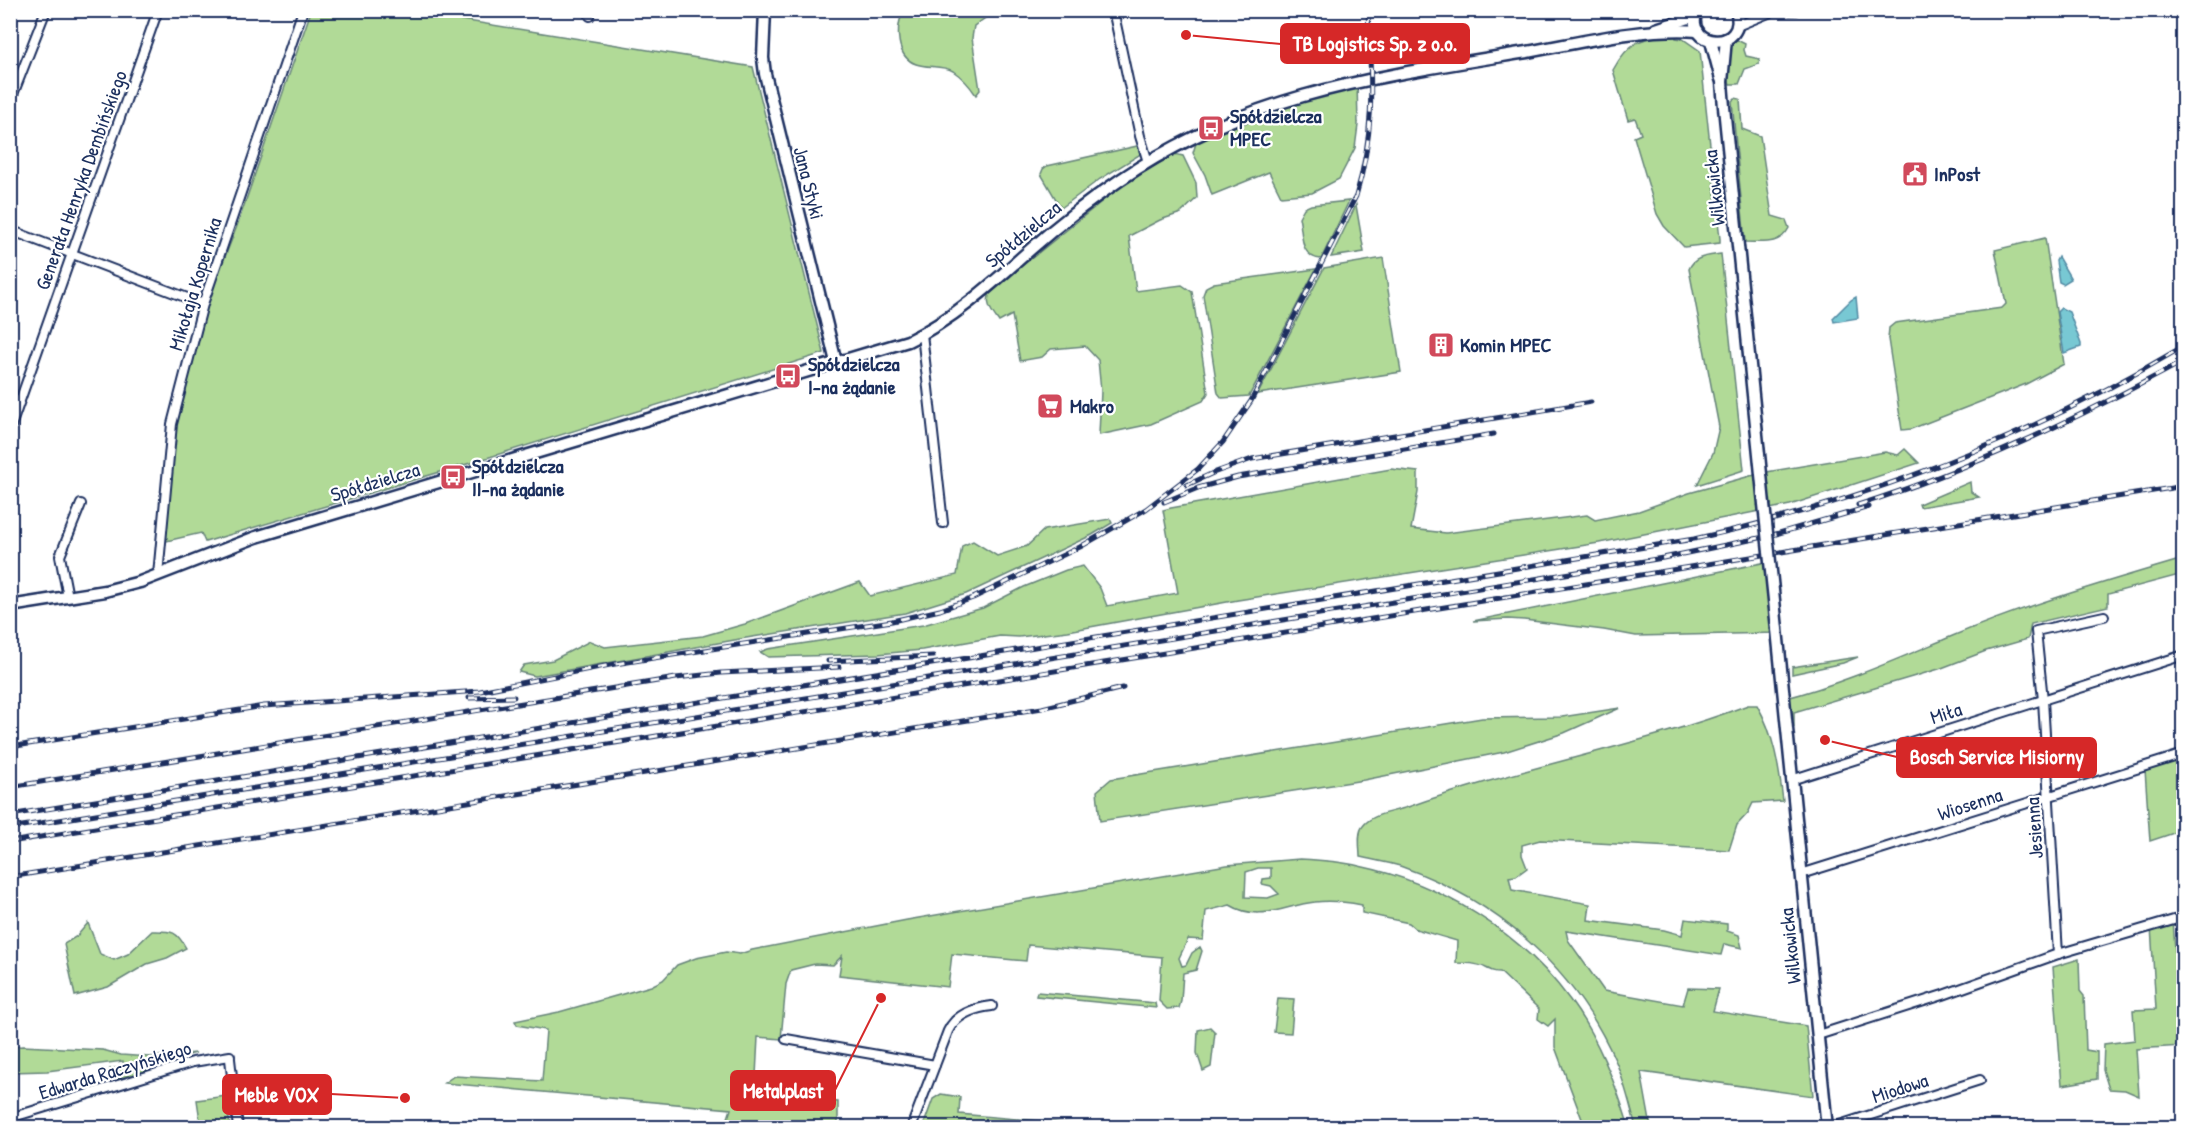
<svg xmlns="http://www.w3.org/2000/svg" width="2194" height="1138" font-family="'Patrick Hand',sans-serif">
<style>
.green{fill:#b1da97;stroke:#66847a;stroke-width:1.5;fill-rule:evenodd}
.water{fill:#78c8d3;stroke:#538ba4;stroke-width:1.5}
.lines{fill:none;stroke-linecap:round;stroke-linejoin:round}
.street-casing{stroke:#1b2f5e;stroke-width:12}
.secondary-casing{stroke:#1b2f5e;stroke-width:15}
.street{stroke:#fff;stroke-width:8}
.secondary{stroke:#fff;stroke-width:10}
.rail-casing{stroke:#1b2f5e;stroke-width:5}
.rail{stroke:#fff;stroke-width:3;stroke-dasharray:9;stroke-linecap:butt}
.secondary-bridge-casing{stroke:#1b2f5e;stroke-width:15;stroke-linecap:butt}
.secondary-bridge{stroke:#fff;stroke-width:10}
.labels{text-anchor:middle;stroke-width:4.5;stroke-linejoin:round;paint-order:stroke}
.poi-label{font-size:20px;font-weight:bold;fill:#1b2f5e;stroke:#fff;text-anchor:start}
.street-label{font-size:20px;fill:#1b2f5e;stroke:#fff}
.leader{fill:none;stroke:#d62828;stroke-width:2}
.callout-dot{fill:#d62828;stroke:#fff;stroke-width:2}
.callout{fill:#d62828;stroke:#d62828;stroke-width:2}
.callout-label{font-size:21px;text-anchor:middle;font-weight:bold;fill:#fff}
</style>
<rect width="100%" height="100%" fill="#fff"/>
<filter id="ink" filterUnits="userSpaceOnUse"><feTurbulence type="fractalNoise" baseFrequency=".0167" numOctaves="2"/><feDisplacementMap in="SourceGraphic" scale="12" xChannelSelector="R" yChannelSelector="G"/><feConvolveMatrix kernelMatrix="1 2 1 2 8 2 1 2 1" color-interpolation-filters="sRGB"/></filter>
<g filter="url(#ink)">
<g class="green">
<path d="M311,11H406L753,67L824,353L467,464L205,542L201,533L162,542L175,431L207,303L237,226Z"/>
<path d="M990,11L991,14L974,26L972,38L980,90L976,95C970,86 962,77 953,71C942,65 927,68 916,64C896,57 896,29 902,14Z"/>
<path d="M1675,34L1676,38L1683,39L1700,51L1720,239V243L1684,247L1664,226L1657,214L1634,137L1641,134L1635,118L1628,120L1613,70C1630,39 1643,38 1675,34Z"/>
<path d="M1731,37L1745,44L1744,50L1746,56L1760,59L1759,64L1745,69L1739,84H1730C1723,69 1728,53 1731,37Z"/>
<path d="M1357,81L1358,125L1355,148L1339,179L1312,193L1281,196L1269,172L1212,195L1205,175L1193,153L1196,143L1221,131V130L1256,110Z"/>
<path d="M1735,98L1740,99L1742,129L1760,136L1772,216L1786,220L1789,228C1780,246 1762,242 1745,242L1732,101Z"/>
<path d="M1142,145L1144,152L1100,179L1061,208L1041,174L1043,169L1047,166Z"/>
<path d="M1174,154L1183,156L1196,183L1197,198L1181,213L1160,220L1129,236L1136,291L1182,285L1192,292L1208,393L1203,401L1151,424L1099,435L1101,391L1098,360L1085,346L1051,349L1042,357L1020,361L1012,315L999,322C992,312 984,303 991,291L1121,186Z"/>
<path d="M1349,201L1321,259C1299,257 1303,234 1299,217L1304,208L1311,205Z"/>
<path d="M1356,205L1364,252L1331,257Z"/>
<path d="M2045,238L2064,364L2026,384L1911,429L1902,430L1888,339L1889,328L1895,323L2002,308L2006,304L1995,250Z"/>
<path d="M1721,254L1744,470L1697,485L1713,453L1719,427L1689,269C1694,256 1708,256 1721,254Z"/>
<path d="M1383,258L1401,372L1258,394L1324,268Z"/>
<path d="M1316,269L1249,396L1222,398L1218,393L1203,295L1206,287L1214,283Z"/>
<path d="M1905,449L1919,463L1790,505L1599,543L1238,600L1068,631L1019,637L1000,636L922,650L878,654L768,657L760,652L768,649L923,625L983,608L1024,587L1066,570L1083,566L1100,588L1107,606L1178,593L1163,510L1171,508L1391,469L1418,472V492L1411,529L1446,533L1587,515L1595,520L1639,511L1689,493L1754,475L1765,506L1767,472L1885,452L1898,455Z"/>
<path d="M1970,482L1971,492L1979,497L1920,507L1919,504Z"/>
<path d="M1110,519L1112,523L1092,535L966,594L905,613L740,639L535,676L519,672L524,665L553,660L590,641L605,647L703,636L745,624L860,582L870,596L957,575L962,546L973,541L997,556L1027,546L1044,530Z"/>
<path d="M2183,559V574L2108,594V606L2031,624L2028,639L1986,651L1939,669L1794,712V727L1786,729L1783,699C1841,684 1895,660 1950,637C2026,605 2105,582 2183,559Z"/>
<path d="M1772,561L1777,633L1636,636L1604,630L1524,620L1508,619L1473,621Z"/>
<path d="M1858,657L1843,663L1792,674V667Z"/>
<path d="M1748,705H1757C1774,734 1779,767 1783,801L1753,803L1748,813L1737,825L1729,850L1540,840L1522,845V855L1527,868L1516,876L1509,877L1512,890L1590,904L1588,920L1664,930L1682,935L1685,919L1727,924V931L1739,935L1742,948L1724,944L1721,955L1566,931L1568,940L1604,991L1683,1005L1688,988L1719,989L1713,1011L1806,1026L1813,1096L1641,1072L1651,1127H1636C1630,1106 1625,1083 1616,1062C1575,968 1496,900 1400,866C1387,862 1373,860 1360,857C1360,849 1357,832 1363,826C1373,813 1394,812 1408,807C1520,767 1637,747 1748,705Z"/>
<path d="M1620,708L1564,733L1504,752L1364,780L1100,821L1097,791L1111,779L1482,718L1562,717Z"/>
<path d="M2183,758V830L2150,841L2145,770Z"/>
<path d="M1300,859C1320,860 1340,861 1359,866C1440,883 1521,932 1570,1000C1598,1038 1615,1082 1629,1127H1585L1555,1047V1019L1548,1026L1538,1019L1539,1009L1500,972C1494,972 1492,971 1486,968C1477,963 1466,963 1456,963L1457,941L1416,929L1409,923L1362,913V905C1347,902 1331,900 1315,902C1285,905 1260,923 1230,905L1206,911L1203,940L1188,939L1179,958L1182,966L1186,965L1192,953L1200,947L1202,951L1196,970L1183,973L1181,1001L1179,1008L1167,1009L1159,1001L1162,957L1028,945L1026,961L952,954L948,987L839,975L842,956L833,965L815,964L791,970L786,984L781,1039L758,1037L755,1095L838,1102V1127H725L731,1109L444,1083L454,1076L542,1081L546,1030L517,1025L515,1021L559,1012L651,986L663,980L677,965L696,958L726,952L740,954L752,950L907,920L1227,865ZM1258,868H1271V878L1263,879L1262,884L1271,886L1279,894L1268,898L1245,897L1246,872Z"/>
<path d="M2173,920L2178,996H2183V1068L2182,1046L2136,1049L2139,1096L2125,1090L2109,1089L2103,1070L2104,1044L2135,1040L2133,1010L2156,1009L2151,926Z"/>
<path d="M88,923L100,954L114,960L128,954L152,931C172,931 176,930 186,948L167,958L147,964L108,987L75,996L64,944L77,936Z"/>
<path d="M2079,959L2080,991L2084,996L2086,1050L2097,1052V1079L2062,1085L2053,967Z"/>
<path d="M1037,992L1155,1003L1156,1008L1036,996Z"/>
<path d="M1278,998L1294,999L1291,1033L1274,1032Z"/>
<path d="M1210,1027L1215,1032L1211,1067L1203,1071L1197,1053L1198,1030Z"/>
<path d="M23,1046L103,1050L121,1055L149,1057L196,1053L160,1062L143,1072L112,1080L110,1069L124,1067L123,1061L47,1071L11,1072V1047Z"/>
<path d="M941,1094L960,1097L959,1114L1108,1127L1005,1128L967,1124L926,1127L924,1124L933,1099Z"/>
<path d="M226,1096L230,1127H201L197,1100Z"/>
</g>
<g class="water">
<path d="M2058,257L2071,279L2063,284L2059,282L2056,261Z"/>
<path d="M1856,297L1858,318L1834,322L1833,318L1851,300Z"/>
<path d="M2061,308L2069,312L2081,344V347L2064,353L2057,312Z"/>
</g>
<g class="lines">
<defs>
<g id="street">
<path d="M1113,10L1140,136L1148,162"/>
<path d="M1767,11L1796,10"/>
<path d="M590,16L591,10"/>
<path d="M1737,26L1771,12"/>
<path d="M10,102L46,10"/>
<path d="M10,230L203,304"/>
<path d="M922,334L943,523"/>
<path d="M10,429L158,10"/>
<path d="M158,575L172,424L203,304L303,10"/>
<path d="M68,597L60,556L81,504"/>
<path d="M1791,780L2184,655"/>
<path d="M1801,874L2184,754"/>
<path d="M2058,954L2043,700L2036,631L2104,616"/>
<path d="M1818,1035L1943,995L2058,954L2184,917"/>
<path d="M786,1039L935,1065"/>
<path d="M230,1059L238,1128"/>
<path d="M10,1118L193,1062L230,1056"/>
<path d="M911,1128L948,1031C956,1014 975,1008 992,1006"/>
<path d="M1830,1128L1980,1080"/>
</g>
<g id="secondary">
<path d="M765,10L763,58L765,74L836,362"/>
<path d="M1697,10C1682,49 1749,53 1736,10"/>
<path d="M1656,29L1695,16"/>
<path d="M1726,39L1722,82L1724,107L1764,504"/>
<path d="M1711,41L1721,79"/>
<path d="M10,606L105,591L140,582L256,537L908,341C954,319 993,283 1031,249C1059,224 1089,201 1120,180C1247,93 1380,76 1527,52C1583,42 1641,27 1698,31"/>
<path d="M1777,629L1827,1128"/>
</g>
</defs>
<use href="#street" class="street-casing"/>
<use href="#secondary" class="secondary-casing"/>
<use href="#street" class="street"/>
<use href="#secondary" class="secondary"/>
<defs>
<g id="rail">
<path d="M1187,485L1213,473L1252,459L1591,402"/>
<path d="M1164,502L1198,488L1238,477L1494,434"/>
<path d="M1858,505C1972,469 2079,418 2184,361"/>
<path d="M828,661L933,656"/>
<path d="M469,698L514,697"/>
<path d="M10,747L264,706L480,691L615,664L892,621L940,610L973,598L1080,547L1146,509L1198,469L1223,442L1251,401L1356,196C1376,129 1371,79 1368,10"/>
<path d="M10,787L676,678L721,673L839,667"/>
<path d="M10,815L1694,539C1867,501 2031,437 2184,346"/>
<path d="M10,828L1663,558L1769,536L1869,507"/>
<path d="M10,842L2184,486"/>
<path d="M10,877L1042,708L1123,688"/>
</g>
</defs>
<use href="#rail" class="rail-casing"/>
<use href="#rail" class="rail"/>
<defs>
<path id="secondary-bridge" d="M1764,504L1777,629"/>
</defs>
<use href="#secondary-bridge" class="secondary-bridge-casing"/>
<use href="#secondary-bridge" class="secondary-bridge"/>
</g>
</g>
<defs>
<symbol id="bus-square" viewBox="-11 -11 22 22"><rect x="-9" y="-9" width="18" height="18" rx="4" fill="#d1495b" stroke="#fff"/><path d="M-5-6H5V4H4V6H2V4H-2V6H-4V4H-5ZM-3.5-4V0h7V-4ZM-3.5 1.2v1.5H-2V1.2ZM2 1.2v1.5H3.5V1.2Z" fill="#fff"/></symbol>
<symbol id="civic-square" viewBox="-11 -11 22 22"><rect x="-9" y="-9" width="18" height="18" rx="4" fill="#d1495b" stroke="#fff"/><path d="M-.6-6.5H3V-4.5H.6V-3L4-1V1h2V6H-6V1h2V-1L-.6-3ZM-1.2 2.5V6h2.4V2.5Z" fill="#fff"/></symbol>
<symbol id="building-square" viewBox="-11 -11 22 22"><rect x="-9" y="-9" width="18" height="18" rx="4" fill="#d1495b" stroke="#fff"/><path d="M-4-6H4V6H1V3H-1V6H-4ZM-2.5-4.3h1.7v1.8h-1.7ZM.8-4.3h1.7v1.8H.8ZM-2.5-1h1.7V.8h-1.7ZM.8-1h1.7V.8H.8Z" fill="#fff"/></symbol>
<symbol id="supermarket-square" viewBox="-11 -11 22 22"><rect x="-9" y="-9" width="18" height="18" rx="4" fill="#d1495b" stroke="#fff"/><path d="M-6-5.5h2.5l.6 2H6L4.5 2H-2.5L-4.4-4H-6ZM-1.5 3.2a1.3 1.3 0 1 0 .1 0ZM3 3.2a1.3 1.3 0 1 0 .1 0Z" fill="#fff"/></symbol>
</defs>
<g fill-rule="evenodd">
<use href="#bus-square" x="1196" y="113" width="30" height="30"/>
<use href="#civic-square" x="1900" y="159" width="30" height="30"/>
<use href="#building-square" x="1426" y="330" width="30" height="30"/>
<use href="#bus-square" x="773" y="361" width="30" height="30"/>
<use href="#supermarket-square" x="1035" y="391" width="30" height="30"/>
<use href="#bus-square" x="438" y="462" width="30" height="30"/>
</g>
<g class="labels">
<g class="poi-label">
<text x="1230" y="123">Spółdzielcza<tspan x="1230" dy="23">MPEC</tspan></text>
<text x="1934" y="181">InPost</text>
<text x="1460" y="352">Komin MPEC</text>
<text x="808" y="371">Spółdzielcza<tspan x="808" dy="23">I-na żądanie</tspan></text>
<text x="1070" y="413">Makro</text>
<text x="472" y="473">Spółdzielcza<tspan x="472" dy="23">II-na żądanie</tspan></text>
</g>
<g class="street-label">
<text transform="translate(81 180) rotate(-70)" y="7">Generała Henryka Dembińskiego</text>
<text transform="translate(809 183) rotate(76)" y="7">Jana Styki</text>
<text transform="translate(1714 188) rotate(-96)" y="7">Wilkowicka</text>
<text transform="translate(1023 234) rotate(-40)" y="7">Spółdzielcza</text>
<text transform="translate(195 284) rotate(-73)" y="7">Mikołaja Kopernika</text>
<text transform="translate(375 482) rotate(-17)" y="7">Spółdzielcza</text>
<text transform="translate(1946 713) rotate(-18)" y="7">Miła</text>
<text transform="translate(1970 804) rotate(-18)" y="7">Wiosenna</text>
<text transform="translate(2034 828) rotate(-94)" y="7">Jesienna</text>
<text transform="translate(1790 946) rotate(-96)" y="7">Wilkowicka</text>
<text transform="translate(115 1070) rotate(-17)" y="7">Edwarda Raczyńskiego</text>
<text transform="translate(1900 1088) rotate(-18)" y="7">Miodowa</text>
</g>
</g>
<path class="leader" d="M1186 35L1281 44M1825 740L1897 757M881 998L835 1090M405 1098L331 1094"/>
<g class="callout-dot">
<circle cx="1186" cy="35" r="6"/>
<circle cx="1825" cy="740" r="6"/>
<circle cx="881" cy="998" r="6"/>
<circle cx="405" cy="1098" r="6"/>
</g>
<g class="callout">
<rect x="1281" y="24" width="188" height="39" rx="6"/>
<rect x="1897" y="738" width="199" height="39" rx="6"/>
<rect x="731" y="1071" width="104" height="39" rx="6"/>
<rect x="223" y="1075" width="108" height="39" rx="6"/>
</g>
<g class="callout-label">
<text x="1375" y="51">TB Logistics Sp. z o.o.</text>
<text x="1997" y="764">Bosch Service Misiorny</text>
<text x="783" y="1098">Metalplast</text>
<text x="277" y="1102">Meble VOX</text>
</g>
<rect width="2194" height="1138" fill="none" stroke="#fff" stroke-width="36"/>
<rect x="18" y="18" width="2158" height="1102" fill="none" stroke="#1b2f5e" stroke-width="2" filter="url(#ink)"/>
</svg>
